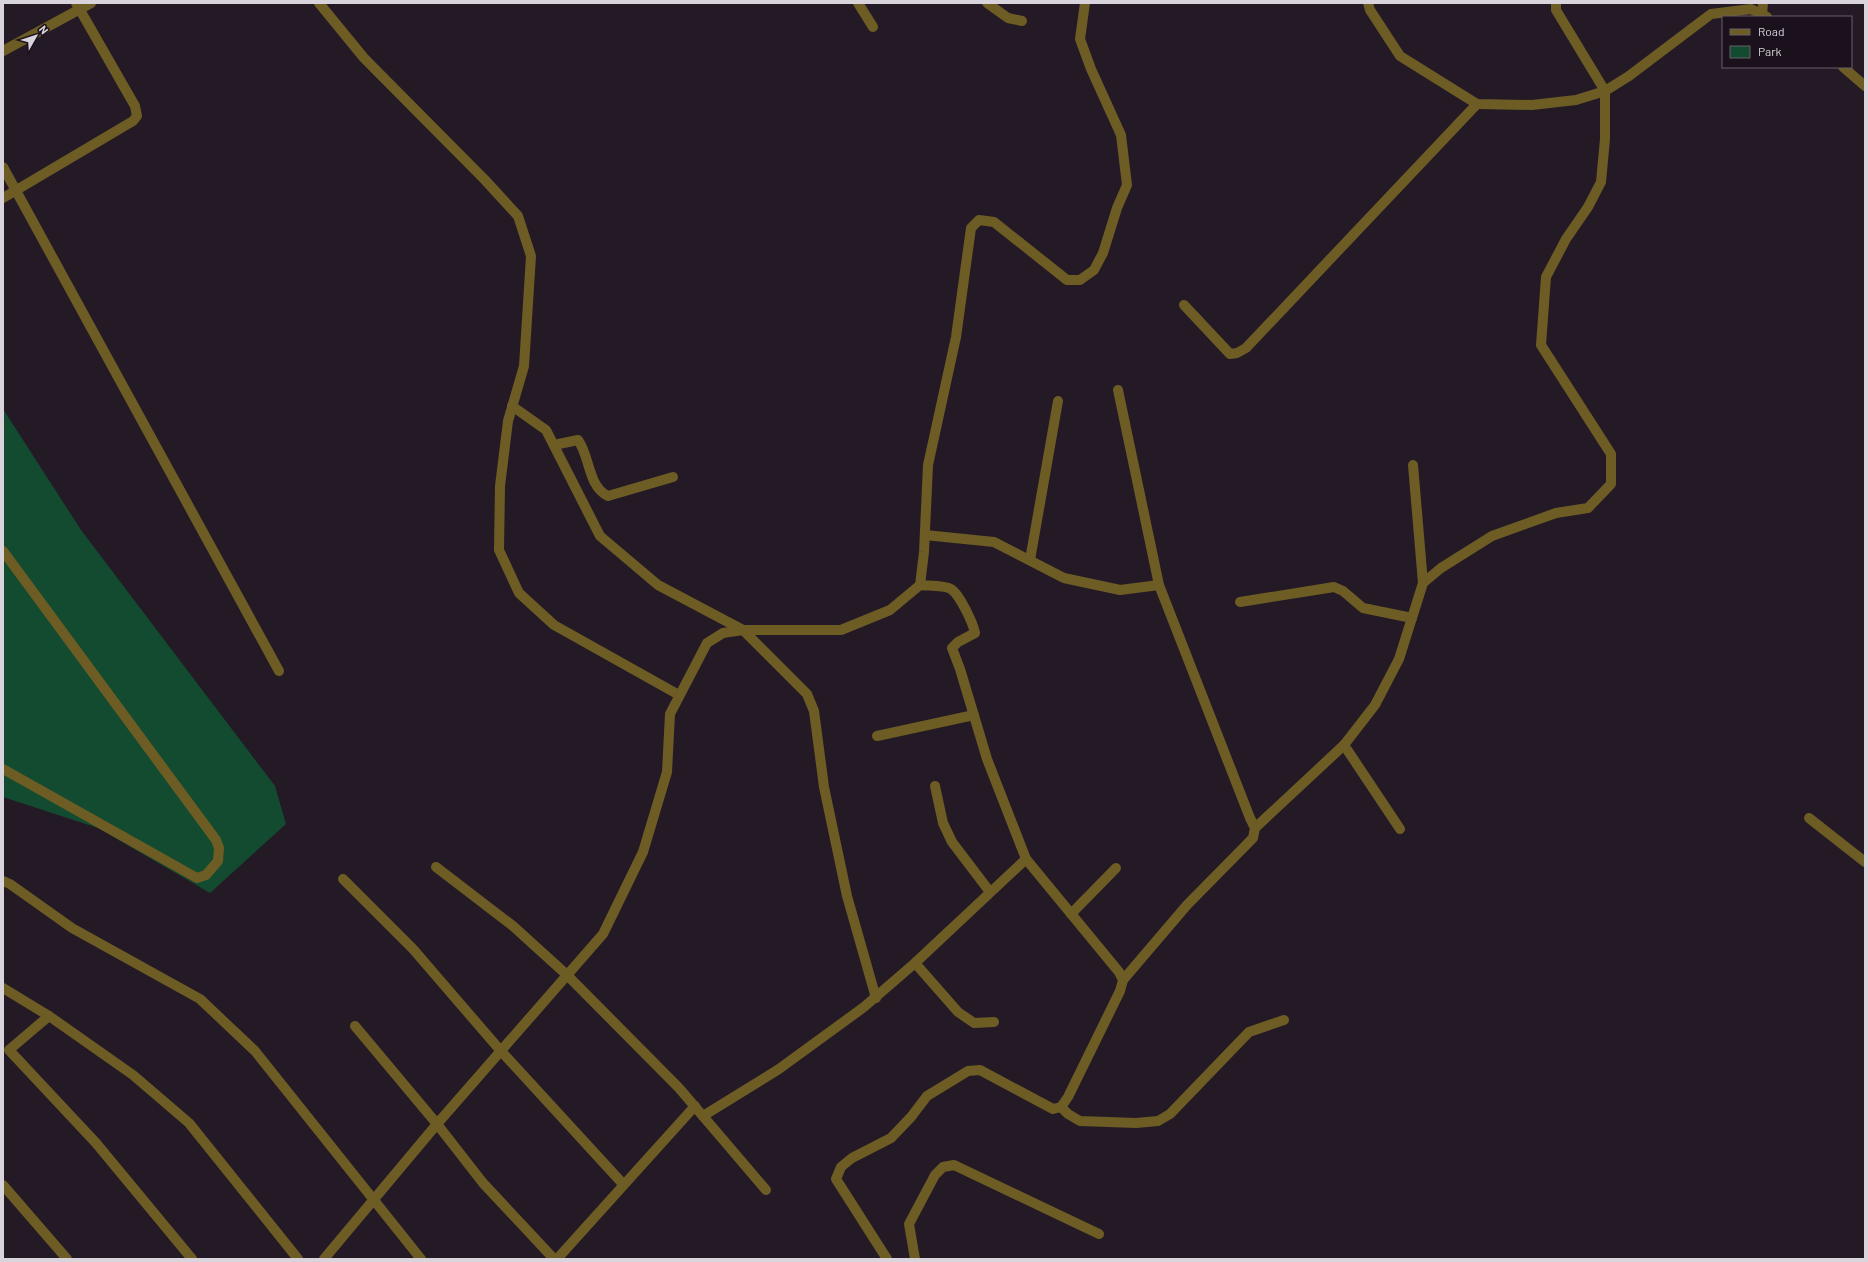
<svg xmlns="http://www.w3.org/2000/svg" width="1868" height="1262" font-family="Barlow,sans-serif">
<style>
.green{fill:#124b2f}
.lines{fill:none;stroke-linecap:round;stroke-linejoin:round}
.minor{stroke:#6d5c24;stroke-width:10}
</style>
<rect width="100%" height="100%" fill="#241a26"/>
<path class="green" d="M3,409L81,530L275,786L286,824L210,893L98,828L3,797Z"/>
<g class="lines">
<g class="minor">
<path d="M319,3L364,58L485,180L518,216L531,256L524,366L508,421L500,486L499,550L519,593L554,625L679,695"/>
<path d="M858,3L873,27"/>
<path d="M987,3L1008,18L1022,21"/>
<path d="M1368,3L1370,10L1400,56L1477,104L1532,105L1576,100L1605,91L1629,76L1711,14L1751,9L1767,17"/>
<path d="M1762,15L1763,3"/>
<path d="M3,51L91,3"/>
<path d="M1843,67L1865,86"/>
<path d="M3,167L279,671"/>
<path d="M3,198L133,121L137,116L135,106L76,3"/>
<path d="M1184,305L1230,354L1237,353L1246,348L1477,104"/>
<path d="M512,406L546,430L600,536L658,585L743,630L807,694L814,711L824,787L847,896L876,998"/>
<path d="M554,445L578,440C590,456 588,487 608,496L673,477"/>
<path d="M1413,465L1423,583"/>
<path d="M925,535L994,542L1064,578L1120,590L1159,585L1118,390"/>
<path d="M3,551L216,840L219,848L218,861L206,875L197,878L3,769"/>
<path d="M1030,560L1058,401"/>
<path d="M1240,602L1334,587L1343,591L1363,608L1412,618"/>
<path d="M877,736L974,715"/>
<path d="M1344,745L1400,829"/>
<path d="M935,786L943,823L952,842L990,892"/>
<path d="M1809,818L1865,862"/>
<path d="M1255,828L1344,745L1375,705L1399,659L1423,583L1441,568L1492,536L1556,513L1588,508L1611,484V454L1541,345L1546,277L1566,239L1588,207L1601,182L1605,139V91L1556,10V3"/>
<path d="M436,867L513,926L567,975L679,1088L766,1190"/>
<path d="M343,879L413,949L500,1050L623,1184"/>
<path d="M3,881L10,884L72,928L200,999L255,1051L421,1259"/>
<path d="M1071,914L1116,868"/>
<path d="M915,963L958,1012L974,1023L994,1022"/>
<path d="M1123,980L1187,905L1253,838L1255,828L1250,818L1159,585"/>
<path d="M3,988L49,1016"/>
<path d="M355,1026L437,1124L483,1183L554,1259"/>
<path d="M1061,1107L1068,1114L1080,1121L1136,1123L1158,1121L1170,1114L1249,1032L1284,1020"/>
<path d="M703,1116L779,1069L864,1007L915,963L1026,859"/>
<path d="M3,1185L67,1259"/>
<path d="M192,1259L96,1143L9,1050L49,1016L133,1075L189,1123L298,1259"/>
<path d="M324,1259L437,1124L603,934L643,852L667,772L670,714L707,643L723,633L743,630H841L890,610L920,585L924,552L928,465L956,337L971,228L979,220L994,222L1067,280H1080L1094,270L1103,253L1117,208L1127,185L1121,135L1091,69L1080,39L1085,3"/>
<path d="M557,1259L695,1106"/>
<path d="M887,1259L836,1179L841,1167L852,1158L891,1138L911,1117L927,1096L968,1071L980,1070L1053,1109L1061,1107L1068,1097L1120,991L1123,980L1119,972L1026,859L987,759L960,669L952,648L958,642L975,633C973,623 960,595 951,589C944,585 928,586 920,585"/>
<path d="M915,1259L909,1224L935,1175L943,1167L954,1165L1099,1234"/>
</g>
</g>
<rect width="1868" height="1262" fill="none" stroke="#d9d3db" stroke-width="8"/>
<rect x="1722" y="16" width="130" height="52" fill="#1a111d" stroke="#665f69"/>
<rect x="1730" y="29" width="20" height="6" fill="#6d5c24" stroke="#665f69"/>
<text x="1758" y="36" font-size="12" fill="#d9d3db">Road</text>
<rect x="1730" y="46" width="20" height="12" fill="#124b2f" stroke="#665f69"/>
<text x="1758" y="56" font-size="12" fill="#d9d3db">Park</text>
<g transform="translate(36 36) rotate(51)" stroke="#1a111d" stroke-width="3" paint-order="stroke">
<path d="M0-3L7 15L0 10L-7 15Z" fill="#d9d3db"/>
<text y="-6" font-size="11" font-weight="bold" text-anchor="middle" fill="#d9d3db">N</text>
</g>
</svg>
